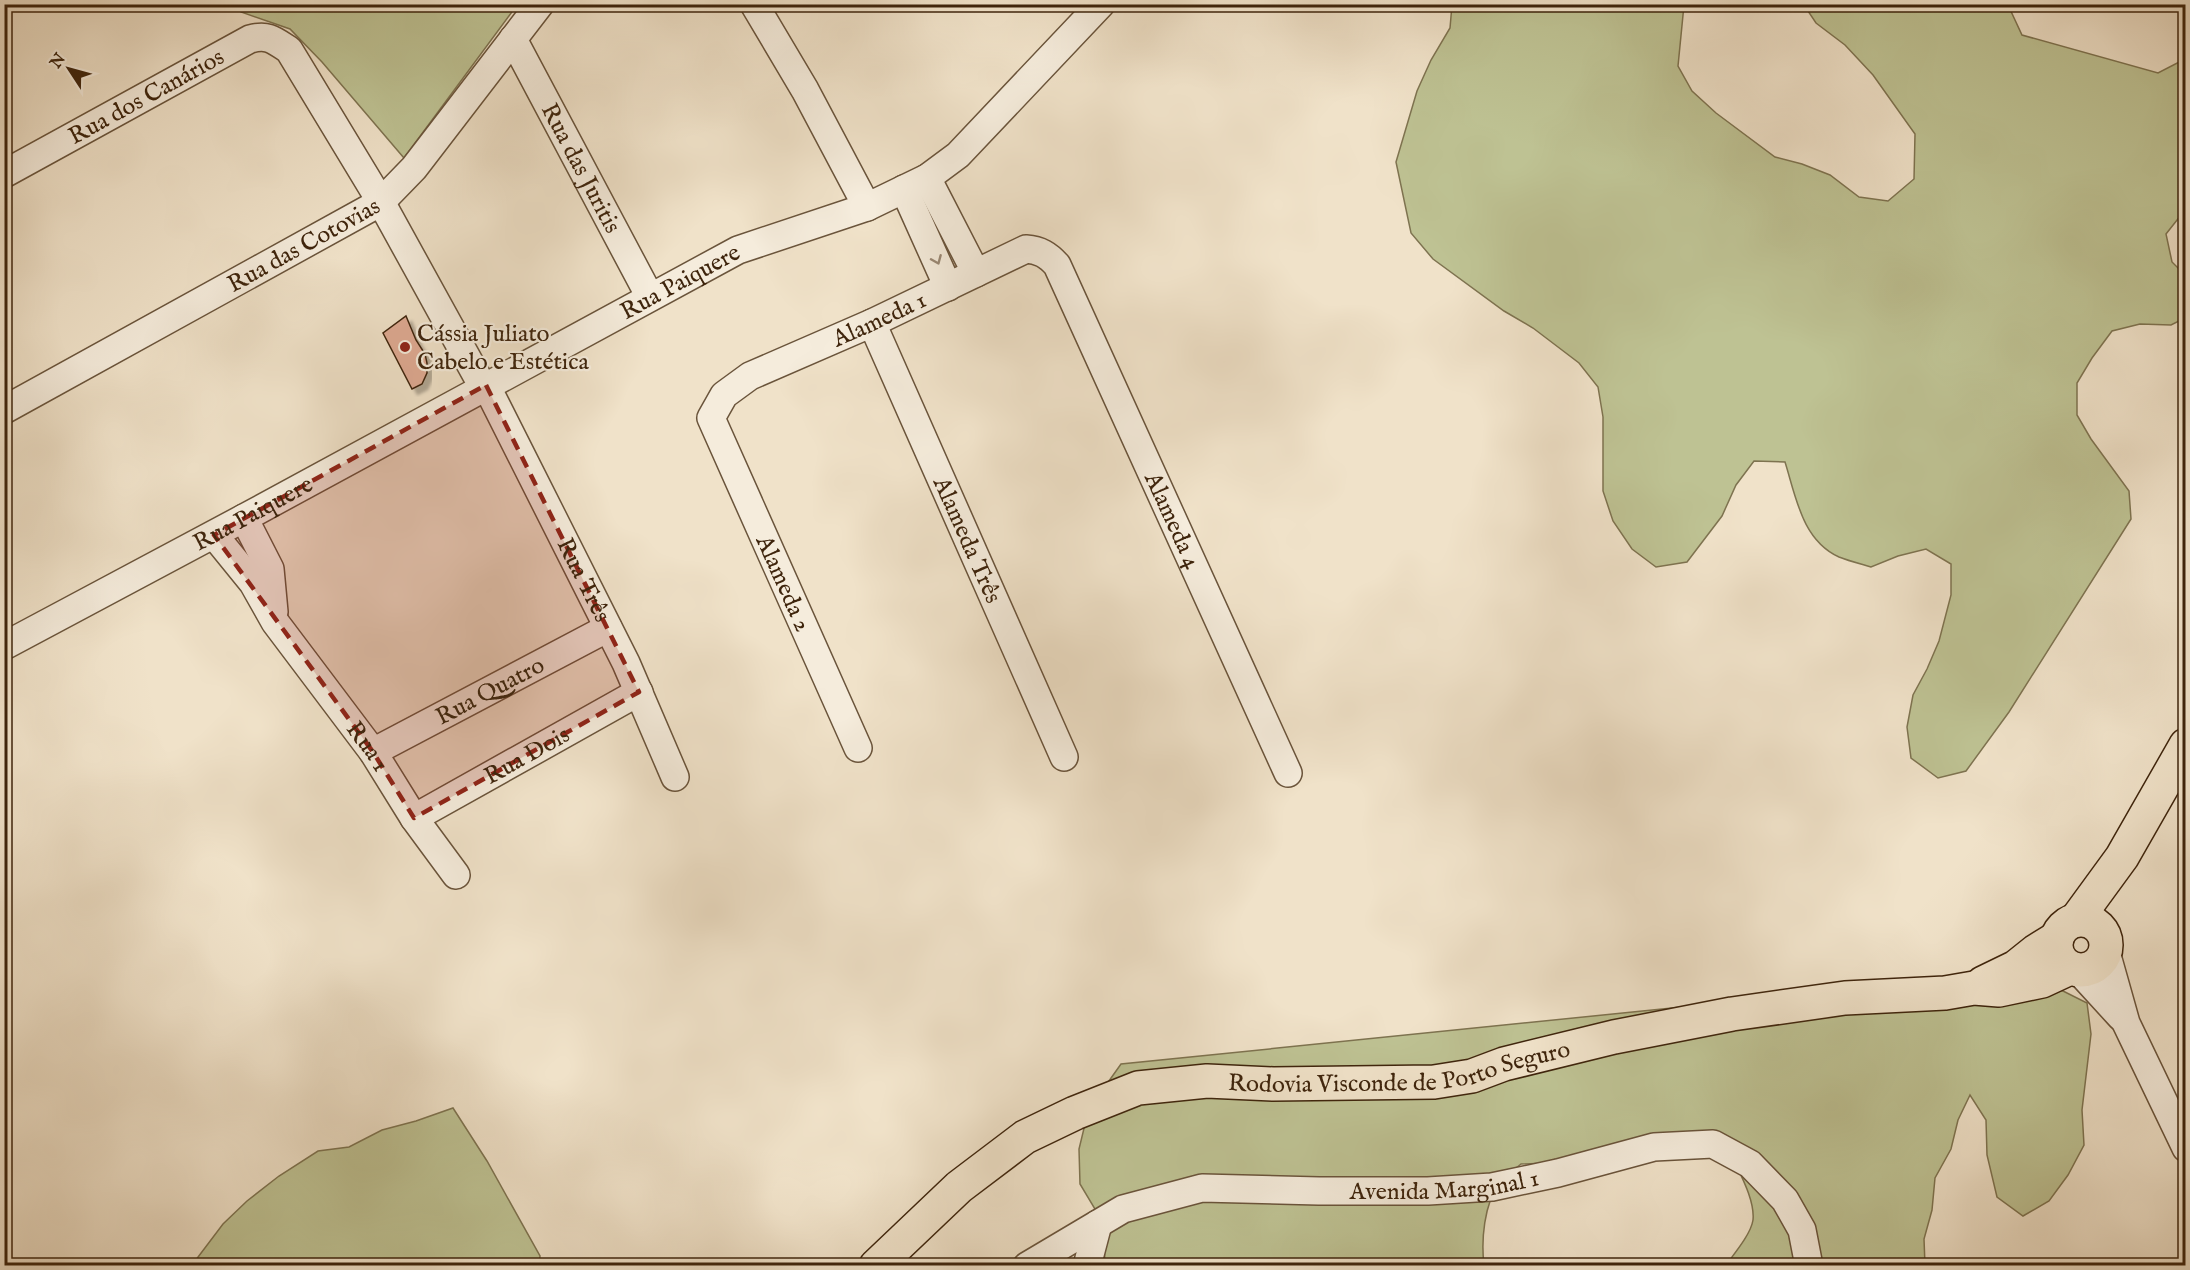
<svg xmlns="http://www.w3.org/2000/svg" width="2190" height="1270" font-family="'IM FELL English',serif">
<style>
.green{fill:#bec293;stroke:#7e7350;stroke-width:1.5}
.building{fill:#dfaa93;stroke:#3e240c;stroke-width:1.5;filter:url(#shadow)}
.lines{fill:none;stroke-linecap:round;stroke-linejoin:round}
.minor-casing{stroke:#6a543b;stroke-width:30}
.major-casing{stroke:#3e240c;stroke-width:36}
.minor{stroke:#f5ecdc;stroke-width:27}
.major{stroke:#f0e2c9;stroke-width:33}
.oneway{stroke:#9a8874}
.marked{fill:#8f2418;fill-opacity:0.2;stroke:#8f2418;stroke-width:4.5;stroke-dasharray:12 8;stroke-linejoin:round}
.poi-dot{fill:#8f2418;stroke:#f5ecdc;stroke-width:2}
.labels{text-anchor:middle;stroke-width:4.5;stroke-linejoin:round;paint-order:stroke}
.street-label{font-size:24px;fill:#3e240c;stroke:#f5ecdc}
.poi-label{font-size:24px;fill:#3e240c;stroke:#f5ecdc;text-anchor:start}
</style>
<defs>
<filter id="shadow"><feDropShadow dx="5.5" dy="5.5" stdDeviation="1.5" flood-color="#0004"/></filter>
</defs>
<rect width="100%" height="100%" fill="#f0e2c9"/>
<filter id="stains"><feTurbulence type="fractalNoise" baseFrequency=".00333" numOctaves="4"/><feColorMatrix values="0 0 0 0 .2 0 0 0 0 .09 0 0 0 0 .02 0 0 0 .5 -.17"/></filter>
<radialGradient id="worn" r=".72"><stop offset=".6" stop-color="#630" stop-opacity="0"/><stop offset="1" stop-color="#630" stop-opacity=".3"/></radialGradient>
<g class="green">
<path d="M238,5H517L404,158L322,62L290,29L241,12Z"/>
<path d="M1452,5H1684L1678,66L1692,91L1716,113L1775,157L1802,164L1830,175L1859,197L1888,201L1914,179L1915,134L1873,75L1845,45L1816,23L1804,5H2008L2022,35L2158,73L2185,59V210L2166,234L2172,262L2185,275V318L2171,325L2140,324L2112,331L2092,358L2077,383V415L2091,439L2129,491L2131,519L2009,712L1966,771L1938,778L1911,758L1907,727L1913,695L1927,669L1939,641L1951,595V564L1926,549L1898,556L1871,567C1861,564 1849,561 1839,557C1802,540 1796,497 1785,462L1754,461L1736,485L1722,516L1687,562L1656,567L1632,549L1613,521L1603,491V417L1598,387L1579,363L1533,328L1504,311L1433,259L1411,233L1396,162L1417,91L1431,60L1450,28Z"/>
<path d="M2057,988L2087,1003L2091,1034L2082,1110L2084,1145L2068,1175L2049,1201L2023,1216L1997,1197L1987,1155L1986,1120L1970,1095L1958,1120L1951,1149L1935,1178L1932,1210L1924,1239L1925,1265H1726C1734,1254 1751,1234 1753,1220C1755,1200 1740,1174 1732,1156L1521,1164C1514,1170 1505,1176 1499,1183C1484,1205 1481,1240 1484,1265H1105L1104,1243L1095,1209L1080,1184L1079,1149L1086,1120L1099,1095L1121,1064L1849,990Z"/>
<path d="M453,1108L487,1161L540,1256L539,1265H192L223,1224L247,1201L279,1176L318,1151L349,1147L382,1130L416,1121Z"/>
</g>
<path class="building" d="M406,316L416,340L425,354L427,363V373L422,384L412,389L383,333Z"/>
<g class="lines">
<defs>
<g id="minor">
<path d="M754,4L805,90L867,207"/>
<path id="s1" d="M513,39L650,297"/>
<path id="s2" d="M4,174L250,39C268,34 274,40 289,50L381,202L483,387"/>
<path d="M927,178L976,273"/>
<path d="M904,189L948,287"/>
<path id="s3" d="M872,323L1064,757"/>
<path id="s4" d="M486,385L626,663L675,777"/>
<path id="s5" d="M4,410L381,202L414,168L540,4"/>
<path d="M244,518L270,569L274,612"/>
<path id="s6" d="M214,535L253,583L275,622L373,752L414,818L456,875"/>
<path id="s7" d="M4,646L244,518L738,250L867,207L927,178L958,155L1101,4"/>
<path id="s8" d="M858,748L711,418L724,395L750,376L872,323L1026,249C1040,250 1048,255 1057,265L1288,773"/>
<path id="s9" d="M373,752L608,628"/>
<path id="s10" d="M414,818L639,692"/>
<path d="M2106,952L2126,1023L2186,1148"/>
<path d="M2078,970L2121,1017"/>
<path id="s11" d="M1027,1266L1123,1209L1202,1188L1319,1191H1428L1492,1187L1558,1173L1654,1147L1713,1144L1750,1164L1785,1200L1802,1230L1809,1266"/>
<path d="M1087,1266L1098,1224"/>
</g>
<g id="major">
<circle cx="2081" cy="945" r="25"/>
<path d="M2076,920L2122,857L2186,745"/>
<path d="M1983,983L2016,967L2036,951L2057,938"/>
<path id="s12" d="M876,1266L959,1187L1025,1137L1075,1113L1138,1088L1207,1081L1273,1084L1434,1082L1472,1076L1504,1064L1614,1037L1732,1014L1845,998L1945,993L1974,988L1999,990L2042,981L2070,968"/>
</g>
</defs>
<use href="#minor" class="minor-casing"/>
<use href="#major" class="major-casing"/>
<use href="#minor" class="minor"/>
<use href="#major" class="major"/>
</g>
<defs><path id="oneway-chevron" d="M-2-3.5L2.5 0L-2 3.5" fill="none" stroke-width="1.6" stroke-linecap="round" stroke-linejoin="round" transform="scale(1.5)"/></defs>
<use class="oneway" href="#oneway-chevron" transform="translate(937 260) rotate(67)"/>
<path class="marked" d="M486,385L639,692L414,818L373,752L214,535Z"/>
<circle class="poi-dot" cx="405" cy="347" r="6"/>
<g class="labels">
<g class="street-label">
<text dy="8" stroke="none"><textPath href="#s2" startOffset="162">Rua dos Canários</textPath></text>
<text dy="8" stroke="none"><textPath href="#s1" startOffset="146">Rua das Juritis</textPath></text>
<text dy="8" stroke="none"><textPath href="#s5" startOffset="342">Rua das Cotovias</textPath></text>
<text dy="8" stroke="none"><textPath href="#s7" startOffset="768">Rua Paiquere</textPath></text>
<text dy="8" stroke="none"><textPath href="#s8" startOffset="561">Alameda 1</textPath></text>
<text dy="8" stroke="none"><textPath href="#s7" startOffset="282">Rua Paiquere</textPath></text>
<text dy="8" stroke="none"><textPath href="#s8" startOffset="1040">Alameda 4</textPath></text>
<text dy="8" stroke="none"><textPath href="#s3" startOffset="237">Alameda Três</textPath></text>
<text dy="8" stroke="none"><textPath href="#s4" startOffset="218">Rua Três</textPath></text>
<text transform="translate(784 583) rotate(66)" y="8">Alameda 2</text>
<text dy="8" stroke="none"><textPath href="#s9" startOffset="132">Rua Quatro</textPath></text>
<text dy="8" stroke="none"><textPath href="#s6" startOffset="262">Rua 1</textPath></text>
<text dy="8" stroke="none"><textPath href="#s10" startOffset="129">Rua Dois</textPath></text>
<text dy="8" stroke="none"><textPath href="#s12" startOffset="584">Rodovia Visconde de Porto Seguro</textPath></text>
<text dy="8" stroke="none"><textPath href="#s11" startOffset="436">Avenida Marginal 1</textPath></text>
</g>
<g class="poi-label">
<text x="417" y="341">Cássia Juliato<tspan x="417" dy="28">Cabelo e Estética</tspan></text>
</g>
</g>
<rect width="2190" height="1270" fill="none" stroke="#f0e2c9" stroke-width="24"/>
<rect x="6" y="6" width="2178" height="1258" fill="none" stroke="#3e240c" stroke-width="3"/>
<rect x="12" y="12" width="2166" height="1246" fill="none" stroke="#3e240c" stroke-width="1.5"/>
<g transform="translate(69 69) rotate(306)" stroke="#f5ecdc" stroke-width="4.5" paint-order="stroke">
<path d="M0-4.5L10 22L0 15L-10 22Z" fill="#3e240c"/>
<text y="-9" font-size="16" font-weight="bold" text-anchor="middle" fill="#3e240c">N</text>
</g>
<rect width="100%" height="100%" filter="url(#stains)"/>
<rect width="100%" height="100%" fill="url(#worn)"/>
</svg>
